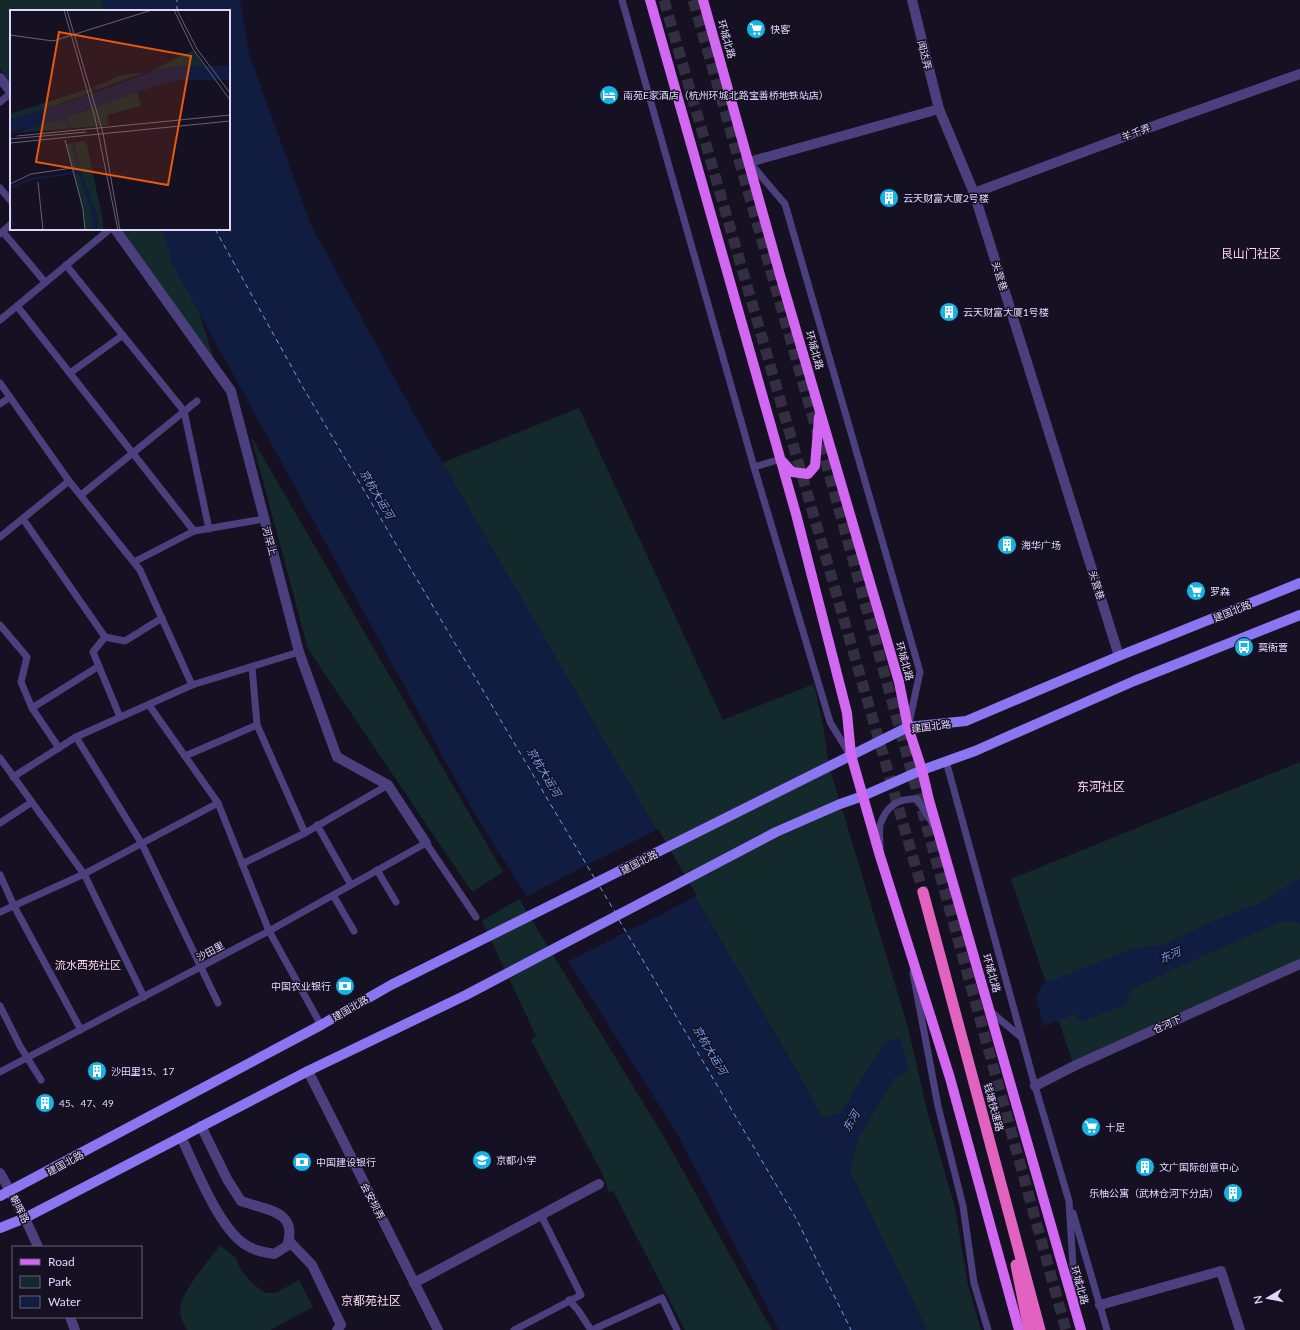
<svg xmlns="http://www.w3.org/2000/svg" width="1300" height="1330" font-family="Lato,'Noto Sans SC',sans-serif">
<style>
.green{fill:#14292c}
.water{fill:#111c41}
.pier{fill:#161023}
.lines{fill:none;stroke-linecap:round;stroke-linejoin:round}
.ferry{stroke:#6da0f1;stroke-width:1;stroke-dasharray:5 4;stroke-linecap:butt}
.trunk-tunnel{stroke:#342e43;stroke-width:11;stroke-dasharray:11 5.5;stroke-linecap:butt}
.service{stroke:#4b407d;stroke-width:7}
.pedestrian{stroke:#4b407d;stroke-width:10}
.minor{stroke:#4b407d;stroke-width:10}
.tertiary{stroke:#4b407d;stroke-width:10}
.secondary{stroke:#8b76f2;stroke-width:10}
.primary{stroke:#d267f1;stroke-width:10}
.trunk{stroke:#e162bf;stroke-width:11}
.labels{text-anchor:middle;stroke-width:3;stroke-linejoin:round;paint-order:stroke}
.poi-label{font-size:10px;fill:#e0d6fb;stroke:#161023;text-anchor:start}
.street-label{font-size:10px;fill:#e0d6fb;stroke:#161023}
.water-label{font-size:11px;font-style:italic;fill:#6da0f1;stroke:#161023}
.neighbourhood-label{font-size:11px;fill:#fbd7e9;stroke:#161023}
.quarter-label{font-size:12px;fill:#fbd7e9;stroke:#161023}
.inset-river{fill:none;stroke:#111c41;stroke-width:2}
.inset-road{fill:none;stroke:#675f79;stroke-width:1}
.view{fill:#e8590c;fill-opacity:0.15;stroke:#e8590c;stroke-width:2}
.inset-edge{fill:none;stroke:#e0d6fb;stroke-width:2}
</style>
<rect width="100%" height="100%" fill="#161023"/>
<g class="green">
<path d="M0,0H105L107,11H11V84L0,69Z"/>
<path d="M118,229H172L215,362Z"/>
<path d="M579,408L723,720L814,684L823,725L829,766L907,1024L928,1114L955,1208L968,1285L981,1330H927L850,1172L798,1073L442,463Z"/>
<path d="M251,436L503,872L472,892L308,649Z"/>
<path d="M1300,762V964L1074,1066L1011,879Z"/>
<path d="M519,899L664,1137L772,1330H685L613,1191L609,1192L603,1175L531,1040L536,1036L482,921Z"/>
<path d="M220,1245L236,1258L241,1270L253,1284L265,1293H276L299,1280L313,1307L270,1330H187C185,1325 180,1318 180,1312C179,1293 209,1261 220,1245Z"/>
</g>
<g class="water">
<path d="M101,0H240L249,54L310,223L409,405L798,1073L822,1118L841,1112L884,1043L900,1037L909,1071L895,1077L859,1137L850,1172L927,1330H779L675,1130L474,813L172,263L163,229H229V11H104Z"/>
<path d="M1300,878V925L1297,922L1282,921L1174,969L1131,990L1125,1005L1080,1022L1075,1014L1044,1026L1036,998L1042,984L1132,949L1164,944L1214,921L1262,902Z"/>
</g>
<path class="pier" d="M658,829L697,896L567,962L525,897Z"/>
<g class="lines">
<g class="ferry">
<path d="M177,11V0"/>
<path d="M215,229L305,391L595,879"/>
<path d="M600,887L615,912"/>
<path d="M619,920L797,1220L851,1330"/>
</g>
<g class="trunk-tunnel">
<path d="M664,0L923,892"/>
<path d="M693,0L832,484L1066,1330"/>
</g>
<g class="service">
<path d="M622,0L754,467L830,722L850,755"/>
<path d="M0,102L11,93"/>
<path d="M750,163L785,204L920,672L909,723"/>
<path d="M0,188L11,201"/>
<path d="M3,232L45,282"/>
<path d="M0,234L11,224"/>
<path d="M66,265L184,411L209,529"/>
<path d="M17,306L194,531"/>
<path d="M0,320L110,229"/>
<path d="M70,373L123,335"/>
<path d="M0,383L69,481L140,570L192,685"/>
<path d="M0,404L10,397"/>
<path d="M754,467L781,459"/>
<path d="M81,495L197,401"/>
<path d="M23,519L105,637L93,652L120,717"/>
<path d="M0,537L69,481"/>
<path d="M134,562L194,531L264,519"/>
<path d="M0,625L27,657L21,682L32,708L59,748"/>
<path d="M105,637L125,641L162,618"/>
<path d="M252,667L257,725"/>
<path d="M149,705L218,803L269,931L321,1025"/>
<path d="M32,708L99,666"/>
<path d="M76,737L142,844L218,1003"/>
<path d="M185,756L257,725L305,833L242,864"/>
<path d="M0,758L84,874L144,997"/>
<path d="M946,761L1035,1086L1069,1201L1075,1298"/>
<path d="M13,777L76,737L192,685L299,652"/>
<path d="M0,823L32,802"/>
<path d="M317,825L351,885"/>
<path d="M305,833L388,785"/>
<path d="M880,847C880,840 879,831 880,825C886,806 898,798 917,799L933,824"/>
<path d="M377,870L396,902"/>
<path d="M0,875L14,906L81,1030"/>
<path d="M333,895L354,931"/>
<path d="M0,912L84,874L218,803"/>
<path d="M913,973L938,1106L963,1206L974,1283L988,1330"/>
<path d="M0,1006L20,1046L41,1080"/>
<path d="M990,1011L1022,1038"/>
<path d="M0,1072L269,931L426,843L476,917"/>
<path d="M1073,1213L1107,1330"/>
<path d="M569,1300L578,1310L591,1330"/>
<path d="M514,1330L581,1295L541,1215"/>
<path d="M592,1330L662,1298L677,1330"/>
</g>
<g class="pedestrian">
<path d="M181,1137C195,1166 217,1224 243,1243C252,1250 263,1252 274,1254L287,1246C299,1210 265,1210 241,1201L227,1179L201,1126"/>
<path d="M289,1241L312,1265L341,1325L337,1330"/>
</g>
<g class="minor">
<path d="M912,0L939,109"/>
<path d="M0,78L11,92"/>
<path d="M749,162L939,109L974,193L1119,656"/>
<path d="M974,193L1137,132L1300,74"/>
<path d="M115,229L231,391L299,652L337,757L388,785L426,843"/>
<path d="M308,1071L438,1330"/>
<path d="M414,1283L599,1184"/>
<path d="M1100,1305L1221,1271L1240,1330"/>
</g>
<g class="tertiary">
<path d="M1035,1086L1074,1066L1300,964"/>
<path d="M0,1173L25,1218L38,1247"/>
<path d="M70,1317L75,1330"/>
</g>
<g class="secondary">
<path d="M0,1196L321,1025L391,985L908,727L966,721L1119,656L1300,583"/>
<path d="M0,1228L25,1218L308,1071L466,995L776,832L840,804L863,796L922,770L975,751L1134,681L1300,615"/>
</g>
<g class="primary">
<path d="M650,0L796,514L847,713L851,755L880,856L950,1078L1019,1330"/>
<path d="M703,0L780,275L899,682L908,727L922,770L929,800L1081,1330"/>
<path d="M783,462L792,472L808,474L815,466L819,417"/>
</g>
<g class="trunk">
<path d="M923,892L1040,1330"/>
<path d="M1016,1265L1029,1330"/>
</g>
</g>
<defs>
<symbol id="supermarket-disc" viewBox="-11 -11 22 22"><circle r="9.5" fill="#16b3e7" stroke="#161023"/><path d="M-6-5.5h2.5l.6 2H6L4.5 2H-2.5L-4.4-4H-6ZM-1.5 3.2a1.3 1.3 0 1 0 .1 0ZM3 3.2a1.3 1.3 0 1 0 .1 0Z" fill="#fff"/></symbol>
<symbol id="hotel-disc" viewBox="-11 -11 22 22"><circle r="9.5" fill="#16b3e7" stroke="#161023"/><path d="M-6-4.5h1.5V1H6V5H4.5V3h-9V5H-6ZM-4 0a1.8 1.8 0 1 1 3.6 0ZM.5 0V-2.5h3Q6-2.5 6 0Z" fill="#fff"/></symbol>
<symbol id="building-disc" viewBox="-11 -11 22 22"><circle r="9.5" fill="#16b3e7" stroke="#161023"/><path d="M-4-6H4V6H1V3H-1V6H-4ZM-2.5-4.3h1.7v1.8h-1.7ZM.8-4.3h1.7v1.8H.8ZM-2.5-1h1.7V.8h-1.7ZM.8-1h1.7V.8H.8Z" fill="#fff"/></symbol>
<symbol id="bus-disc" viewBox="-11 -11 22 22"><circle r="9.5" fill="#16b3e7" stroke="#161023"/><path d="M-5-6H5V4H4V6H2V4H-2V6H-4V4H-5ZM-3.5-4V0h7V-4ZM-3.5 1.2v1.5H-2V1.2ZM2 1.2v1.5H3.5V1.2Z" fill="#fff"/></symbol>
<symbol id="bank-disc" viewBox="-11 -11 22 22"><circle r="9.5" fill="#16b3e7" stroke="#161023"/><path d="M-6-4H6V4H-6ZM0-2.3a2.3 2.3 0 1 0 0 4.6a2.3 2.3 0 1 0 0-4.6Z" fill="#fff"/></symbol>
<symbol id="school-disc" viewBox="-11 -11 22 22"><circle r="9.5" fill="#16b3e7" stroke="#161023"/><path d="M0-5L7-2L0 1L-7-2ZM-4 1L0 2.5L4 1V4Q0 6-4 4Z" fill="#fff"/></symbol>
</defs>
<g fill-rule="evenodd">
<use href="#supermarket-disc" x="745" y="18" width="22" height="22"/>
<use href="#hotel-disc" x="598" y="84" width="22" height="22"/>
<use href="#building-disc" x="878" y="187" width="22" height="22"/>
<use href="#building-disc" x="938" y="301" width="22" height="22"/>
<use href="#building-disc" x="996" y="534" width="22" height="22"/>
<use href="#supermarket-disc" x="1185" y="580" width="22" height="22"/>
<use href="#bus-disc" x="1233" y="636" width="22" height="22"/>
<use href="#bank-disc" x="334" y="975" width="22" height="22"/>
<use href="#building-disc" x="86" y="1060" width="22" height="22"/>
<use href="#building-disc" x="34" y="1092" width="22" height="22"/>
<use href="#supermarket-disc" x="1080" y="1116" width="22" height="22"/>
<use href="#school-disc" x="471" y="1149" width="22" height="22"/>
<use href="#bank-disc" x="291" y="1151" width="22" height="22"/>
<use href="#building-disc" x="1134" y="1156" width="22" height="22"/>
<use href="#building-disc" x="1222" y="1182" width="22" height="22"/>
</g>
<g class="labels">
<g class="poi-label">
<text x="770" y="33">快客</text>
<text x="623" y="99">南苑E家酒店（杭州环城北路宝善桥地铁站店）</text>
<text x="903" y="202">云天财富大厦2号楼</text>
<text x="963" y="316">云天财富大厦1号楼</text>
<text x="1021" y="549">海华广场</text>
<text x="1210" y="595">罗森</text>
<text x="1258" y="651">莫衙营</text>
<text x="331" y="990" text-anchor="end">中国农业银行</text>
<text x="111" y="1075">沙田里15、17</text>
<text x="59" y="1107">45、47、49</text>
<text x="1105" y="1131">十足</text>
<text x="496" y="1164">京都小学</text>
<text x="316" y="1166">中国建设银行</text>
<text x="1159" y="1171">文广国际创意中心</text>
<text x="1219" y="1197" text-anchor="end">乐柚公寓（武林仓河下分店）</text>
</g>
<g class="street-label">
<text transform="translate(727 39) rotate(74)" y="4">环城北路</text>
<text transform="translate(925 55) rotate(76)" y="4">闻达弄</text>
<text transform="translate(1136 132) rotate(-20)" y="4">羊千弄</text>
<text transform="translate(1000 276) rotate(73)" y="4">头营巷</text>
<text transform="translate(815 350) rotate(74)" y="4">环城北路</text>
<text transform="translate(270 541) rotate(75)" y="4">河罕上</text>
<text transform="translate(1097 585) rotate(73)" y="4">头营巷</text>
<text transform="translate(1232 611) rotate(-22)" y="4">建国北路</text>
<text transform="translate(905 661) rotate(74)" y="4">环城北路</text>
<text transform="translate(931 726) rotate(-7)" y="4">建国北路</text>
<text transform="translate(639 862) rotate(-27)" y="4">建国北路</text>
<text transform="translate(210 951) rotate(-28)" y="4">沙田里</text>
<text transform="translate(992 973) rotate(74)" y="4">环城北路</text>
<text transform="translate(350 1008) rotate(-30)" y="4">建国北路</text>
<text transform="translate(1167 1024) rotate(-24)" y="4">仓河下</text>
<text transform="translate(994 1107) rotate(75)" y="4">钱塘快速路</text>
<text transform="translate(65 1163) rotate(-28)" y="4">建国北路</text>
<text transform="translate(373 1201) rotate(63)" y="4">会安坝弄</text>
<text transform="translate(20 1209) rotate(63)" y="4">朝晖路</text>
<text transform="translate(1080 1285) rotate(74)" y="4">环城北路</text>
</g>
<g class="water-label">
<text transform="translate(377 494) rotate(59)" y="4">京杭大运河</text>
<text transform="translate(544 772) rotate(59)" y="4">京杭大运河</text>
<text transform="translate(1170 955) rotate(-23)" y="4">东河</text>
<text transform="translate(710 1050) rotate(59)" y="4">京杭大运河</text>
<text transform="translate(851 1121) rotate(-60)" y="4">东河</text>
</g>
<g class="neighbourhood-label">
<text x="88" y="969">流水西苑社区</text>
</g>
<g class="quarter-label">
<text x="1251" y="258">艮山门社区</text>
<text x="1101" y="791">东河社区</text>
<text x="371" y="1305">京都苑社区</text>
</g>
</g>
<g transform="translate(10 10)">
<rect width="220" height="220" fill="#161023"/>
<path d="M183,40L194,56L141,61ZM133,63L86,80L84,77L111,65ZM81,78L83,82L56,92L15,106L0,109V104ZM127,82L131,96L97,105L99,115L5,123L60,106ZM76,131L93,211V220H75L73,199L56,134Z" fill="#14292c"/>
<path d="M180,56H220V70H172L154,73L56,108L62,117H59L50,110L0,123V109L57,93L152,58ZM61,132H65L69,156L88,208L87,220H83L81,201L70,166L64,163L67,157Z" fill="#111c41"/>
<path class="inset-river" d="M84,89L167,57L171,62L181,64H199M0,116L46,104L79,91M0,178L20,169L65,163M1,198L3,216"/>
<path class="inset-road" d="M54,0L85,108L108,220M57,0L93,123L110,220M164,0L183,39L220,90M167,0L187,39L220,83M0,25L43,31L142,0M7,126L220,105M0,129L76,122M55,130L73,199L75,220M0,133L220,111M28,172L33,220M0,174L21,164L62,158"/>
<path class="view" d="M49,22L181,46L158,175L26,152Z"/>
<rect width="220" height="220" class="inset-edge"/>
</g>
<rect x="12" y="1246" width="130" height="72" fill="#161023" stroke="#675f79"/>
<rect x="20" y="1259" width="20" height="6" fill="#d267f1" stroke="#675f79"/>
<text x="48" y="1266" font-size="12" fill="#e0d6fb">Road</text>
<rect x="20" y="1276" width="20" height="12" fill="#14292c" stroke="#675f79"/>
<text x="48" y="1286" font-size="12" fill="#e0d6fb">Park</text>
<rect x="20" y="1296" width="20" height="12" fill="#111c41" stroke="#675f79"/>
<text x="48" y="1306" font-size="12" fill="#e0d6fb">Water</text>
<g transform="translate(1268 1298) rotate(260)" stroke="#161023" stroke-width="3" paint-order="stroke">
<path d="M0-3L7 15L0 10L-7 15Z" fill="#e0d6fb"/>
<text y="-6" font-size="11" font-weight="bold" text-anchor="middle" fill="#e0d6fb">N</text>
</g>
</svg>
